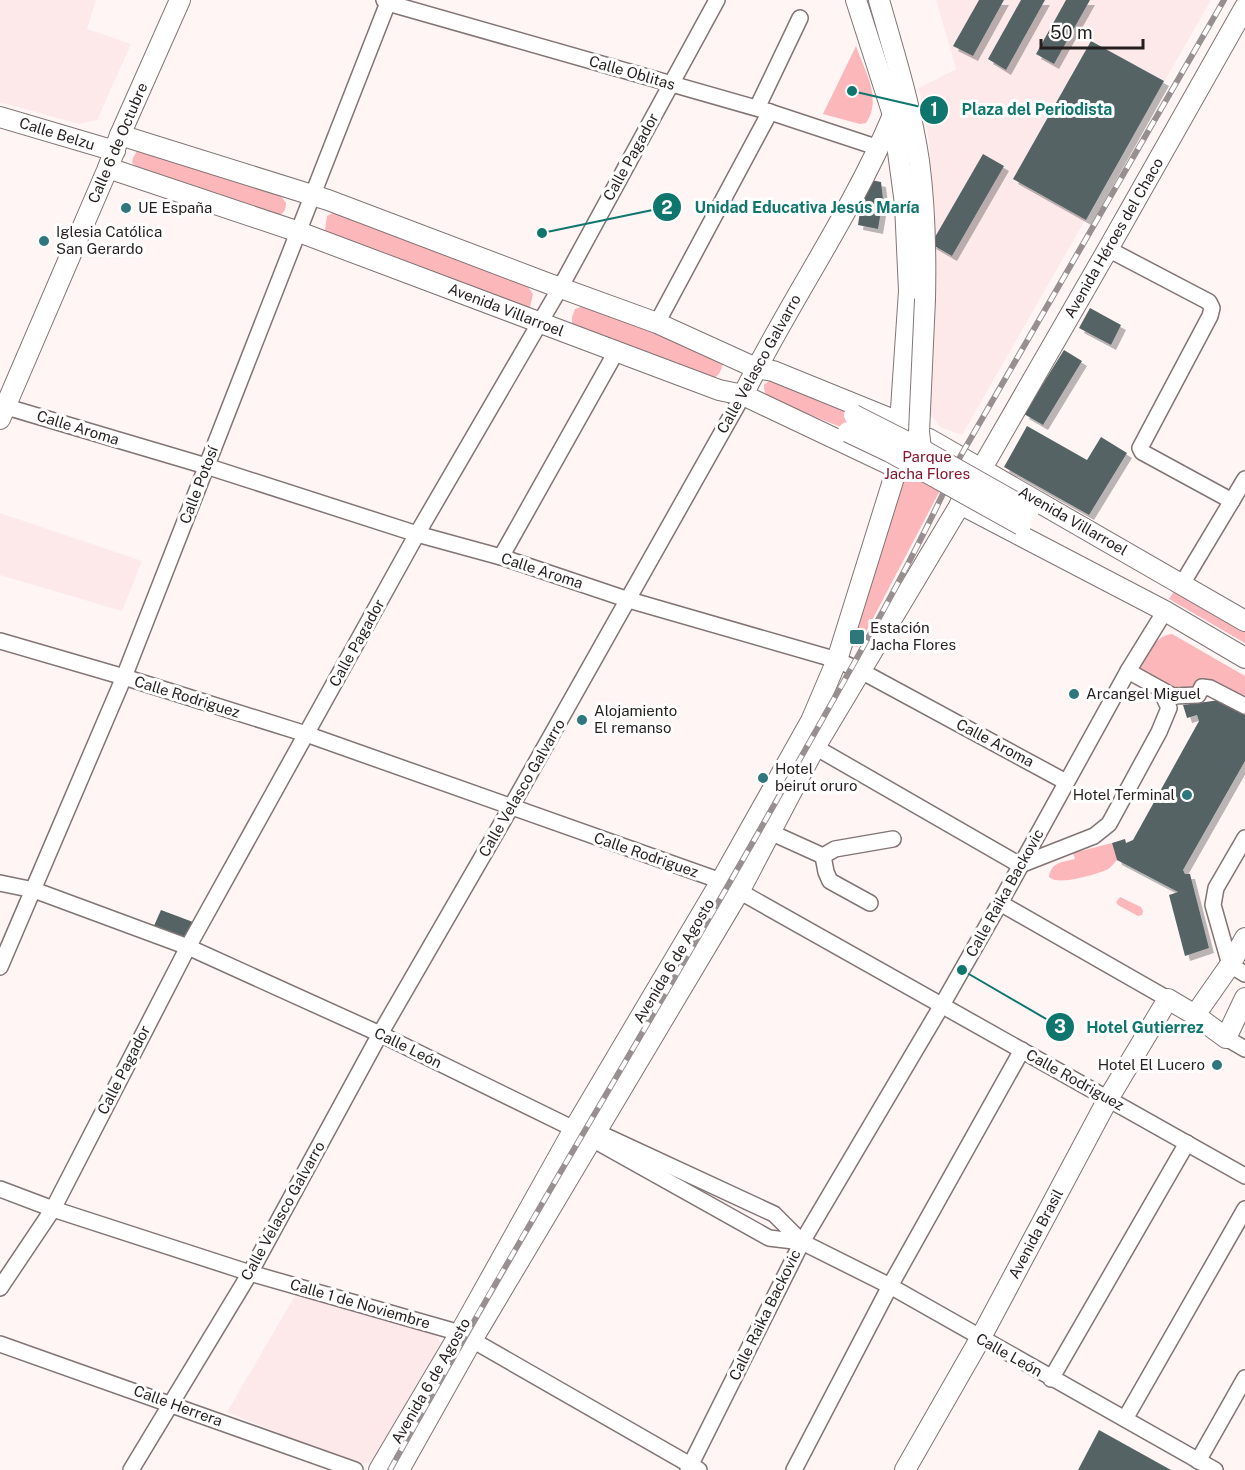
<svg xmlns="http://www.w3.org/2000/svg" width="1245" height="1470" font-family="'Public Sans',sans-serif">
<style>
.built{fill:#fee9ea}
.green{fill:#fbb7ba}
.building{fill:#566465;filter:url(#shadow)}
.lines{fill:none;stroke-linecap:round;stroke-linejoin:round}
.minor-casing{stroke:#827474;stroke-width:18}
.major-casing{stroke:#827474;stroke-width:22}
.minor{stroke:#fff;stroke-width:15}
.major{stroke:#fff;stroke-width:20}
.rail-casing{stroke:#989090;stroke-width:6}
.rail{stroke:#fff;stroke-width:4;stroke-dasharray:11;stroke-linecap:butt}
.major-bridge-casing{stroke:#827474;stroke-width:22;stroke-linecap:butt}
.major-bridge{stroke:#fff;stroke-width:20}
.poi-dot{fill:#2e777d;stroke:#fff;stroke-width:2}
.labels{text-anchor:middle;stroke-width:6;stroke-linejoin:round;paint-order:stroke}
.street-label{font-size:15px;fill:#251f1f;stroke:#fff}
.poi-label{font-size:15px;fill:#251f1f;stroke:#fff;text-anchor:start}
.park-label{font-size:15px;fill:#85142d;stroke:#fff}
.leader{fill:none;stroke:#0f766e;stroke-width:2}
.callout-dot{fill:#0f766e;stroke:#fff;stroke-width:2}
.mark-label{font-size:18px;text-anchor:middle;font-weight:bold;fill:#fff}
.callout-label{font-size:16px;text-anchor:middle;font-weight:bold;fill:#0f766e;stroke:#fff;stroke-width:6;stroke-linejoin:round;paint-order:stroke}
</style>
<defs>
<filter id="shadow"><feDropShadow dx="5" dy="5" stdDeviation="0" flood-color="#0004"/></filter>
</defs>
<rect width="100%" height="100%" fill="#fff5f5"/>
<g class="built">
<path d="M0,0H96L87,29L131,44L97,120L79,124L0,102Z"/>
<path d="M936,0H1211L962,435L940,427L927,411L934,327V238L929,142L919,88L956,69Z"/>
<path d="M0,513L142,561L122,611L0,575Z"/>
<path d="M297,1292L436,1336L442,1345L375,1461L358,1465L227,1412Z"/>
</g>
<g class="green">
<path d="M856,46C864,70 883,99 866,123L860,124L823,114Z"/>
<path d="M137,151H143L280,195L286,203C286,212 282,215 273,218L138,168L132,163L133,158Z"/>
<path d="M335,212L525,283L533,294L530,307L525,309L329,236L325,230L327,216Z"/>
<path d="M586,305L723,362C721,372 719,376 709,381L572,325V317L575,309Z"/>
<path d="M772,378L888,424L884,444L772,400C766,395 764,393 764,385Z"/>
<path d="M903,469L946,479L858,647L848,645Z"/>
<path d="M1176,588L1245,628V643L1169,599Z"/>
<path d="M1172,634L1245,676V714L1220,700L1175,687L1140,668C1149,654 1155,635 1172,634Z"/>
<path d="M1112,843L1117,860C1113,864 1111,868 1106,870C1094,875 1058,886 1049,877C1051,862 1063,862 1075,859L1073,853Z"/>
<path d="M1120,897L1141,907L1143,911L1142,915L1138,916L1118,905L1116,902Z"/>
</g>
<g class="building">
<path d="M979,0H1004L973,56L953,46Z"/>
<path d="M1021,0H1045L1006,70L988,59Z"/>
<path d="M1066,0H1090L1054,64L1036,54Z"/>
<path d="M1091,41L1164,81L1086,220L1013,179Z"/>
<path d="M983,154L1004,166L952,256L931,244Z"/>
<path d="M871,180L881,182L883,199L878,229L858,225L862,197Z"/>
<path d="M1090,308L1121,325L1111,345L1079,328Z"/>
<path d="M1064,350L1082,361L1043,425L1024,414Z"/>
<path d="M1027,426L1087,460L1101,437L1127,453L1089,515L1004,467Z"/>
<path d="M1220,700L1245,714V761L1183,870L1185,874H1190L1209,948L1185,956L1169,895L1178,892L1117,860L1112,843L1125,839L1126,843L1133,840L1199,721L1197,715L1187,718L1183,705Z"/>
<path d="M161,910L193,922L189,933L182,937L153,928Z"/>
<path d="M1099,1430L1171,1470H1078Z"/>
</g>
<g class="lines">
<defs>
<g id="minor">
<path d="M384,0L388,3L770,112L879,148"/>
<path d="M757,108L800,18"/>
<path d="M1108,249L1209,302L1212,308L1210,316L1140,448L1142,452L1232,501"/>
<path d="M657,323L770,112"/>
<path d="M0,405L206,466L417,534L501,557L629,600L837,660L861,671L1066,782"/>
<path d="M501,557L616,352"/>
<path d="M1182,584L1245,479"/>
<path d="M0,641L124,677L306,734L721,881L1245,1176"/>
<path d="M1128,671L1173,696L1198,695L1202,687L1210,688L1245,706"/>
<path d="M815,747L1020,865"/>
<path d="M770,832L823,856L835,849L893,839"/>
<path d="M1245,838L1216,888L1213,905L1230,965L1245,974"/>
<path d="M823,856L826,872L830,881L870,903"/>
<path d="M1020,865L1094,836L1109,824L1159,732L1169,708L1160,689"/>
<path d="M0,883L34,890L188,947L380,1034L574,1129L769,1238L802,1242"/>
<path d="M1000,903L1168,999"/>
<path d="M0,967L124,677L389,0"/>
<path d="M1226,1038L1245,1049"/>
<path d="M597,1132L774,1214L802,1242L890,1286L1215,1470"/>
<path d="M0,1189L53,1209L250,1273L460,1333L699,1470"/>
<path d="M0,1288L53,1209L188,947L417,534L560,288L717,0"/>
<path d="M0,1344L355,1470"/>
<path d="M1051,1379L1187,1143"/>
<path d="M1125,1419L1245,1209"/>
<path d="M1198,1461L1245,1378"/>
<path d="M131,1470L250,1273L380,1034L511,807L743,395"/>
<path d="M688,1470L802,1242L942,1005L1000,903L1128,671L1165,611"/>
<path d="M794,1470L890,1286L1022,1050"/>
</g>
<g id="major">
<path d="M879,0C894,53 911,106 919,161C925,206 926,254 925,299"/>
<path d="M0,117L115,151"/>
<path d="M120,135L328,200L547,283L657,323L756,368L773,371L901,423"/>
<path d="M108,168L299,232L719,390L743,395L897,468"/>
<path d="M743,395C790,300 852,213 893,115L909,109"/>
<path d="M0,419L108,168L120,135L180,0"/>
<path d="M905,437L917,436L929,439L1245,621"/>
<path d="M960,504L1165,611L1245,658"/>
<path d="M1195,1015L1230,965L1245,938"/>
<path d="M379,1470L460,1333L574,1129L721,881L811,721L837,660L897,468L909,291L905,204L893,115L856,0"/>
<path d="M399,1470L472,1340L740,890L815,747L982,468L1108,249L1245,7"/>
<path d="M905,1470L980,1339L1108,1099L1168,999L1195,1015L1226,1038L1245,998"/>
</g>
</defs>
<use href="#minor" class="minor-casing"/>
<use href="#major" class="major-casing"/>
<use href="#minor" class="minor"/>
<use href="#major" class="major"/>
<defs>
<path id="rail" d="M390,1470C518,1238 657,1013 787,782C847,675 910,569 960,457L1224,0"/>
</defs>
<use href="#rail" class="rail-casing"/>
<use href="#rail" class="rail"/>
<defs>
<g id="major-bridge">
<path d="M854,415L921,449L1029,510"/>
<path d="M848,432L890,452L1021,525"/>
<path d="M921,449L919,432L925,299"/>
</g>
</defs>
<use href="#major-bridge" class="major-bridge-casing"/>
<use href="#major-bridge" class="major-bridge"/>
</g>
<g class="poi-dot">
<circle cx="126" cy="208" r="6"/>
<circle cx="44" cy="241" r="6"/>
<rect x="849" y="629" width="16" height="16" rx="3"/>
<circle cx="1074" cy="694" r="6"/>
<circle cx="582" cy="720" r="6"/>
<circle cx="763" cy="778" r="6"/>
<circle cx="1187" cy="795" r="6"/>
<circle cx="1217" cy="1065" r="6"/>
</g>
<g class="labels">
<g class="street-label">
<text transform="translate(632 73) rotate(16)" y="5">Calle Oblitas</text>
<text transform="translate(57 134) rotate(17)" y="5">Calle Belzu</text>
<text transform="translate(118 143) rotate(-67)" y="5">Calle 6 de Octubre</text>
<text transform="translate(631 157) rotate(-61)" y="5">Calle Pagador</text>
<text transform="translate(1114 238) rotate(-60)" y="5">Avenida Héroes del Chaco</text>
<text transform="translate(506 310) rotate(21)" y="5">Avenida Villarroel</text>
<text transform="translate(759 364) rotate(-61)" y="5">Calle Velasco Galvarro</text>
<text transform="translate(78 428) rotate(17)" y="5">Calle Aroma</text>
<text transform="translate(199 485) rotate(-69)" y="5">Calle Potosí</text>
<text transform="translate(1073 521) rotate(30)" y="5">Avenida Villarroel</text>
<text transform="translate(542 571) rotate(18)" y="5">Calle Aroma</text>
<text transform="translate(357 643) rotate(-61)" y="5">Calle Pagador</text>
<text transform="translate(187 697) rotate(17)" y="5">Calle Rodriguez</text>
<text transform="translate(995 743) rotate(28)" y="5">Calle Aroma</text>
<text transform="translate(522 788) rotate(-60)" y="5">Calle Velasco Galvarro</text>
<text transform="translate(646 855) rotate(19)" y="5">Calle Rodriguez</text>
<text transform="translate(1005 893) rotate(-61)" y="5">Calle Raika Backovic</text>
<text transform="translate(674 961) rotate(-59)" y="5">Avenida 6 de Agosto</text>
<text transform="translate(408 1048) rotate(26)" y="5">Calle León</text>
<text transform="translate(124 1070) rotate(-63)" y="5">Calle Pagador</text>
<text transform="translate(1075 1080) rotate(29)" y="5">Calle Rodriguez</text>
<text transform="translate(283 1211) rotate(-61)" y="5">Calle Velasco Galvarro</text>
<text transform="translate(1036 1234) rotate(-62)" y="5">Avenida Brasil</text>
<text transform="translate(360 1304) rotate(16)" y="5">Calle 1 de Noviembre</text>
<text transform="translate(765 1315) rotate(-64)" y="5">Calle Raika Backovic</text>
<text transform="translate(1009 1355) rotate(29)" y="5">Calle León</text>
<text transform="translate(431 1381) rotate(-60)" y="5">Avenida 6 de Agosto</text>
<text transform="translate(178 1406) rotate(20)" y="5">Calle Herrera</text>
</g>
<g class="poi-label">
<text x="138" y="213">UE España</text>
<text x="56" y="237">Iglesia Católica<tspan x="56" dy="17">San Gerardo</tspan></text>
<text x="870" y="633">Estación<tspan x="870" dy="17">Jacha Flores</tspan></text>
<text x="1086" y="699">Arcangel Miguel</text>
<text x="594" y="716">Alojamiento<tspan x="594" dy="17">El remanso</tspan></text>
<text x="775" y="774">Hotel<tspan x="775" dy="17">beirut oruro</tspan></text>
<text x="1175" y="800" text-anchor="end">Hotel Terminal</text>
<text x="1205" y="1070" text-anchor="end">Hotel El Lucero</text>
</g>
<g class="park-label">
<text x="927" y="462">Parque<tspan x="927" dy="17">Jacha Flores</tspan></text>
</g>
</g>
<path class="leader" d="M852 91L934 110M542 233L667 207M962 970L1060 1027"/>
<g class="callout-dot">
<circle cx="852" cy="91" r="6"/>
<circle cx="542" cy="233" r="6"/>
<circle cx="962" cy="970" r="6"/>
<circle cx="934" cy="110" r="15"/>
<circle cx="667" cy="207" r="15"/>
<circle cx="1060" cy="1027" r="15"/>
</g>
<g class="mark-label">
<text x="934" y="116">1</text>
<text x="667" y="214">2</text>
<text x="1060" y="1033">3</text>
</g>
<g class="callout-label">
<text x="1037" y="115">Plaza del Periodista</text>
<text x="807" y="213">Unidad Educativa Jesús María</text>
<text x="1145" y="1033">Hotel Gutierrez</text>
</g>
<path d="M1041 39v9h102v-9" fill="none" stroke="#251f1f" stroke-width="3"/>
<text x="1050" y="39" font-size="18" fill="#251f1f" stroke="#ffffff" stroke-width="4.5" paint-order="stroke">50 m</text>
</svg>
